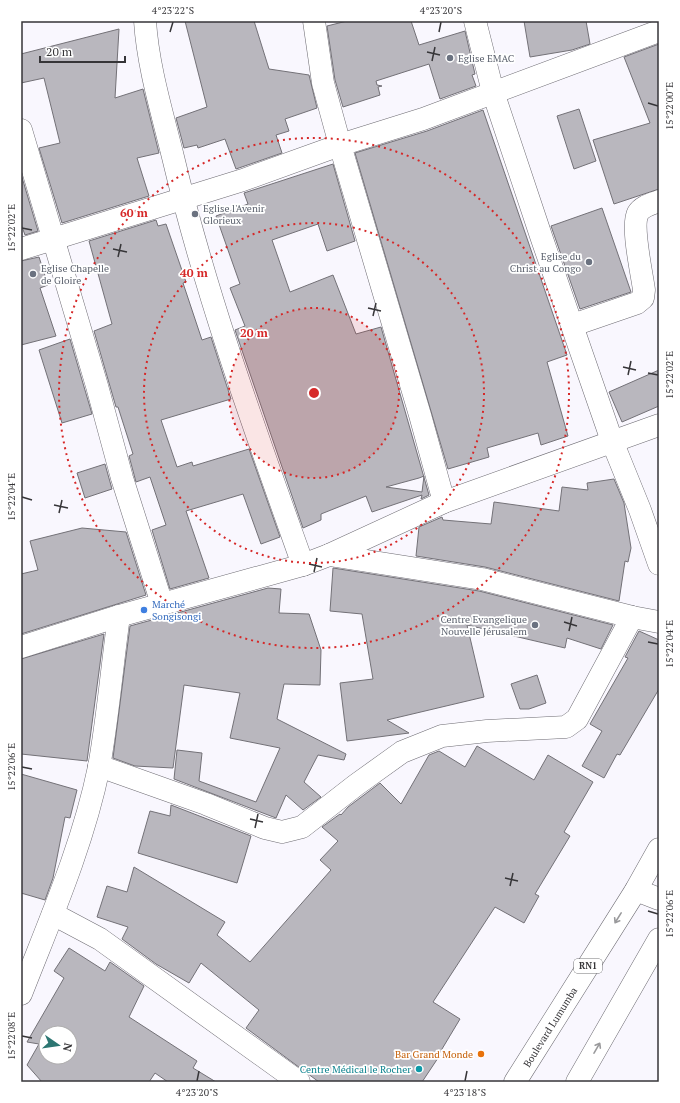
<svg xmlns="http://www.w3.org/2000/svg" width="680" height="1103" font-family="'PT Serif',serif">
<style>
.building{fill:#b9b7be;stroke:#737177;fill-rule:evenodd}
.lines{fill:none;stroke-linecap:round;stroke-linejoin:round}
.street-casing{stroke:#6e6c73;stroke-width:23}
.highway-casing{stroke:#6e6c73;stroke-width:23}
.street{stroke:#fff;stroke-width:22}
.highway{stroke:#fff;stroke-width:22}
.oneway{stroke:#9a9a9c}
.ticks{fill:none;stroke:#363538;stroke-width:1.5}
.ring{fill:none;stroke:#d62828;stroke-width:2;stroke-dasharray:2 4}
.worship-dot{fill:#6b7280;stroke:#fff;stroke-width:1.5}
.shop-dot{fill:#3f7fe0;stroke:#fff;stroke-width:1.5}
.food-dot{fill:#e8710a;stroke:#fff;stroke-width:1.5}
.culture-dot{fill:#0f9aa8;stroke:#fff;stroke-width:1.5}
.labels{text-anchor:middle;stroke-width:3.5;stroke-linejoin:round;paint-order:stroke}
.shield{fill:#fff;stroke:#727274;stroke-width:1}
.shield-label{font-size:9px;font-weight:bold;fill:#363538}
.worship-label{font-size:10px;fill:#5b616d;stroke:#fff;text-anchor:start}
.shop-label{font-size:10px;fill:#366cbe;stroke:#fff;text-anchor:start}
.street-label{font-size:10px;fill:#363538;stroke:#fff}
.food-label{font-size:10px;fill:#c56008;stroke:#fff;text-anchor:end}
.culture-label{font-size:10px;fill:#0d838f;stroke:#fff;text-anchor:end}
.centre{fill:#d62828;stroke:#fff;stroke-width:2}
.ring-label{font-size:12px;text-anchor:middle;font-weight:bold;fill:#d62828;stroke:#fff;stroke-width:3.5;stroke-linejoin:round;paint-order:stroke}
.neatline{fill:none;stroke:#363538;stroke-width:1.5}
.ticks-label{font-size:10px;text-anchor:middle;fill:#363538}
</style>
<rect width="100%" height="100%" fill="#f9f7fe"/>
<g class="building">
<path d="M185,21H254L269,69L309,75L317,108L285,119L289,131L276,135L282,153L236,169L225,139L198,148L197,145L184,148L176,118L207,107Z"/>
<path d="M347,21H411L419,45L465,31L475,74L472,75L476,86L440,99L429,64L376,81L377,85L382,86L378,87L380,95L343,107L335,80L327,26Z"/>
<path d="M524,21H586L590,44L572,50L530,57Z"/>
<path d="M119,29L115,98L143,89L159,153L137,158L149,196L62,223L39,148L60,143L44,78L21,83V54Z"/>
<path d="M659,44V189L614,204L593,140L650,123L624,57Z"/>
<path d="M579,109L596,161L574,169L557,116Z"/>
<path d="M483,110L567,355L547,362L568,436L541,445L538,433L487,448L489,457L448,469L355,153L427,131Z"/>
<path d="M333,164L355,241L327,251L318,224L272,240L290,292L333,275L356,334L381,327L429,495L421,499L422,495L372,512L366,496L321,514V520L303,528L235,330L245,326L230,288L240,284L216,216L248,204L244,193ZM424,476L422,492L386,487L419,478Z"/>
<path d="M21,174L38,231L25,235L21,224Z"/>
<path d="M602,208L631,292L580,309L551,226Z"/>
<path d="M156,220L158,226L166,224L186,282L183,283L202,340L211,337L231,399L161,420L177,467L192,462L193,466L249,449L280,537L261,544L243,494L186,511L209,578L170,589L152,530L166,525L150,477L136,482L129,456L133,454L118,407H116L94,331L112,324L89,241Z"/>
<path d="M39,257L48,285L40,288L56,336L21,345V261Z"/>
<path d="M70,339L92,414L62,423L39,350Z"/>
<path d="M659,370V406L622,422L609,392Z"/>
<path d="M105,464L112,489L85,498L77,473Z"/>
<path d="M614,479L624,503L631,548L628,562L625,561L619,601L485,567L416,556L419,527L442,517L443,520L491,524L494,502L559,511L562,487L588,490L587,483Z"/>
<path d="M82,528L126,532L146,595L21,634V574L38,570L30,541Z"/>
<path d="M333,568L479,591L613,625L601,649L567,638L565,648L467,625L484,697L387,720L409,733L347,741L340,683L373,679L362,614L330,611Z"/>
<path d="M268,588L281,589L279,613L309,614L321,650L320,685L284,684L277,719L346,754L344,760L318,755L304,782L321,797L303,810L286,795L276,818L174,779L177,750L202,753L199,781L256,802L280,748L230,738L240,693L184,685L173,768L135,766L113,758L130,626Z"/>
<path d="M639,631L659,640V689L620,755L617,754L604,778L582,766L602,731L590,724L628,658L625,657Z"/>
<path d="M104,634L87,761L21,754V659Z"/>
<path d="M537,675L546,703L529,709H520L511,684Z"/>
<path d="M477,746L534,780L548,755L593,782L564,832L570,836L535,894L539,896L524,923L495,907L433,1002L460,1019L439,1054L440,1055L422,1082H319L246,1028L259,1010L201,963L189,983L156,964L122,939L128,927L97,917L107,886L127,892L134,867L225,922L217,935L250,962L331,870L320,860L338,841L322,827L340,814L341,815L348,807L380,783L401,804L429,755L439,751L465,767Z"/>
<path d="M21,774L77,790L70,818L65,817L53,878L45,900L21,893Z"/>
<path d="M171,805L251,836L237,883L138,853L150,811L170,816Z"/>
<path d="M69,948L105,971L110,962L144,986L129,1017L197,1061L193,1068L216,1082H168L155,1073L149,1082H42L27,1065L39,1044L27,1042L64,978L54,971ZM46,1033H70V1057H46Z"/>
</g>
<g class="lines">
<defs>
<g id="street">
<path d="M145,21C148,67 162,112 173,157C206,296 255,430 303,565"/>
<path d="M314,21L323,83L340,145L420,415L444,502"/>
<path d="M475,21L493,92L542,239L612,441L640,510L659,564"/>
<path d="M21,130L97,386L122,478L162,604"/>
<path d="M21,249L243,180L340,145L423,119L659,31"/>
<path d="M573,325L637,303L643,298L644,290C642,274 631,226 638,213C642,206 652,204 659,201"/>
<path d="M329,555L482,579L632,617L659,622"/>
<path d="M21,647L119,616L303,565L329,555L444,502L659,425"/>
<path d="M99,766L206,804L265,828L282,832L302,827L356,785L402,752L442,736L487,731L566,727L577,719L632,617"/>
<path d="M636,890L659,899"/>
<path d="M53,914L100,939L299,1082"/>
<path d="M21,994C50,920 83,845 99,767C108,717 112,666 119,616"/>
</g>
<g id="highway">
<path d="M515,1082L636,890L659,849"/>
<path d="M577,1082L659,939"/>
</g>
</defs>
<use href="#street" class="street-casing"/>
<use href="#highway" class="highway-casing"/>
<use href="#street" class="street"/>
<use href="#highway" class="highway"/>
</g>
<defs><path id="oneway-shaft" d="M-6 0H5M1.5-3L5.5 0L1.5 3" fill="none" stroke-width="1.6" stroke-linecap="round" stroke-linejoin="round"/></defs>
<g class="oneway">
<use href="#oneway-shaft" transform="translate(618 918) rotate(122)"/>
<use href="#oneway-shaft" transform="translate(597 1048) rotate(-60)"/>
</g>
<path class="ticks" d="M170,32L173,22M439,32L441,22M427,52L440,55M432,61L435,47M648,103L658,106M22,228L32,230M113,249L127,252M118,257L121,244M368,308L381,311M373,316L376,303M623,367L636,370M648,373L658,375M628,375L631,361M22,497L32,500M54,505L68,508M59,513L62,500M309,564L322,567M314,572L317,558M564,622L577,626M569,631L572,617M648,642L658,644M22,767L32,769M250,819L263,822M255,828L258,814M505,878L518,881M510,886L513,873M648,911L658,914M22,1036L32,1038M197,1081L199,1071M465,1081L467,1071"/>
<circle cx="314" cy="393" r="85" fill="#d62828" fill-opacity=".12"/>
<g class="ring">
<circle cx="314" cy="393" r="85"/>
<circle cx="314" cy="393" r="170"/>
<circle cx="314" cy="393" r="255"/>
</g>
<g class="worship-dot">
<circle cx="450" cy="58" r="4"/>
<circle cx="195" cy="214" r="4"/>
<circle cx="589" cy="262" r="4"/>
<circle cx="33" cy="274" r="4"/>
<circle cx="535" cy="625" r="4"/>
</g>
<circle class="shop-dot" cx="144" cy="610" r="4"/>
<circle class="food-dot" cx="481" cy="1054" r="4"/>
<circle class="culture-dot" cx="419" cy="1069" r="4"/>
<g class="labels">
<rect class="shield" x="574" y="959" width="28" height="14" rx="3"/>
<g class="shield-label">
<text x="588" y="969">RN1</text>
</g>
<g class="worship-label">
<text x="458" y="62">Eglise EMAC</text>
<text x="203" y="212">Eglise l'Avenir<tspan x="203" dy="12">Glorieux</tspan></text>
<text x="581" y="260" text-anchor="end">Eglise du<tspan x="581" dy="12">Christ au Congo</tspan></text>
<text x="41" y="272">Eglise Chapelle<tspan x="41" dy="12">de Gloire</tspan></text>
<text x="527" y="623" text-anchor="end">Centre Evangelique<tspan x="527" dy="12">Nouvelle Jérusalem</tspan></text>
</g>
<g class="shop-label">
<text x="152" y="608">Marché<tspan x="152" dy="12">Songisongi</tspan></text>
</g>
<g class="street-label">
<text transform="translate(550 1027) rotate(-58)" y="4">Boulevard Lumumba</text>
</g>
<g class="food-label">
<text x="473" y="1058">Bar Grand Monde</text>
</g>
<g class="culture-label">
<text x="411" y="1073">Centre Médical le Rocher</text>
</g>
</g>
<circle cx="314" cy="393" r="6" class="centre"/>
<g class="ring-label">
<text x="134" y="217">60 m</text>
<text x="194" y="277">40 m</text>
<text x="254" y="337">20 m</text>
</g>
<rect width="680" height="1103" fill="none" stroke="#ffffff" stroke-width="44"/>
<g transform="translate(58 1045) rotate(103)"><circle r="19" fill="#ffffff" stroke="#afaeaf"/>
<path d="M0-3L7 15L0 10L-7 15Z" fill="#2c7672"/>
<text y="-6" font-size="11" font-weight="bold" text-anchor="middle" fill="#363538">N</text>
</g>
<path d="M40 56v6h85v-6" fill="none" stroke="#363538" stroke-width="2"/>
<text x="46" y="56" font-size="12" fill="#363538" stroke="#ffffff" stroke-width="3" paint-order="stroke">20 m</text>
<rect x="22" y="22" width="636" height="1059" class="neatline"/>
<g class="ticks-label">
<text x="173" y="14">4°23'22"S</text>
<text x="441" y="14">4°23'20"S</text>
<text transform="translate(669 106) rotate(-90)" y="4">15°22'00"E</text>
<text transform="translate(11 228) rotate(-90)" y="4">15°22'02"E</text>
<text transform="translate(669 375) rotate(-90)" y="4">15°22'02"E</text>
<text transform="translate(11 497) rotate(-90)" y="4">15°22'04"E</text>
<text transform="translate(669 644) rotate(-90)" y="4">15°22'04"E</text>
<text transform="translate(11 767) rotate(-90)" y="4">15°22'06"E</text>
<text transform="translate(669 914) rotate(-90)" y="4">15°22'06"E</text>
<text transform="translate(11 1036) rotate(-90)" y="4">15°22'08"E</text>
<text x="197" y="1096">4°23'20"S</text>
<text x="465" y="1096">4°23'18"S</text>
</g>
</svg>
